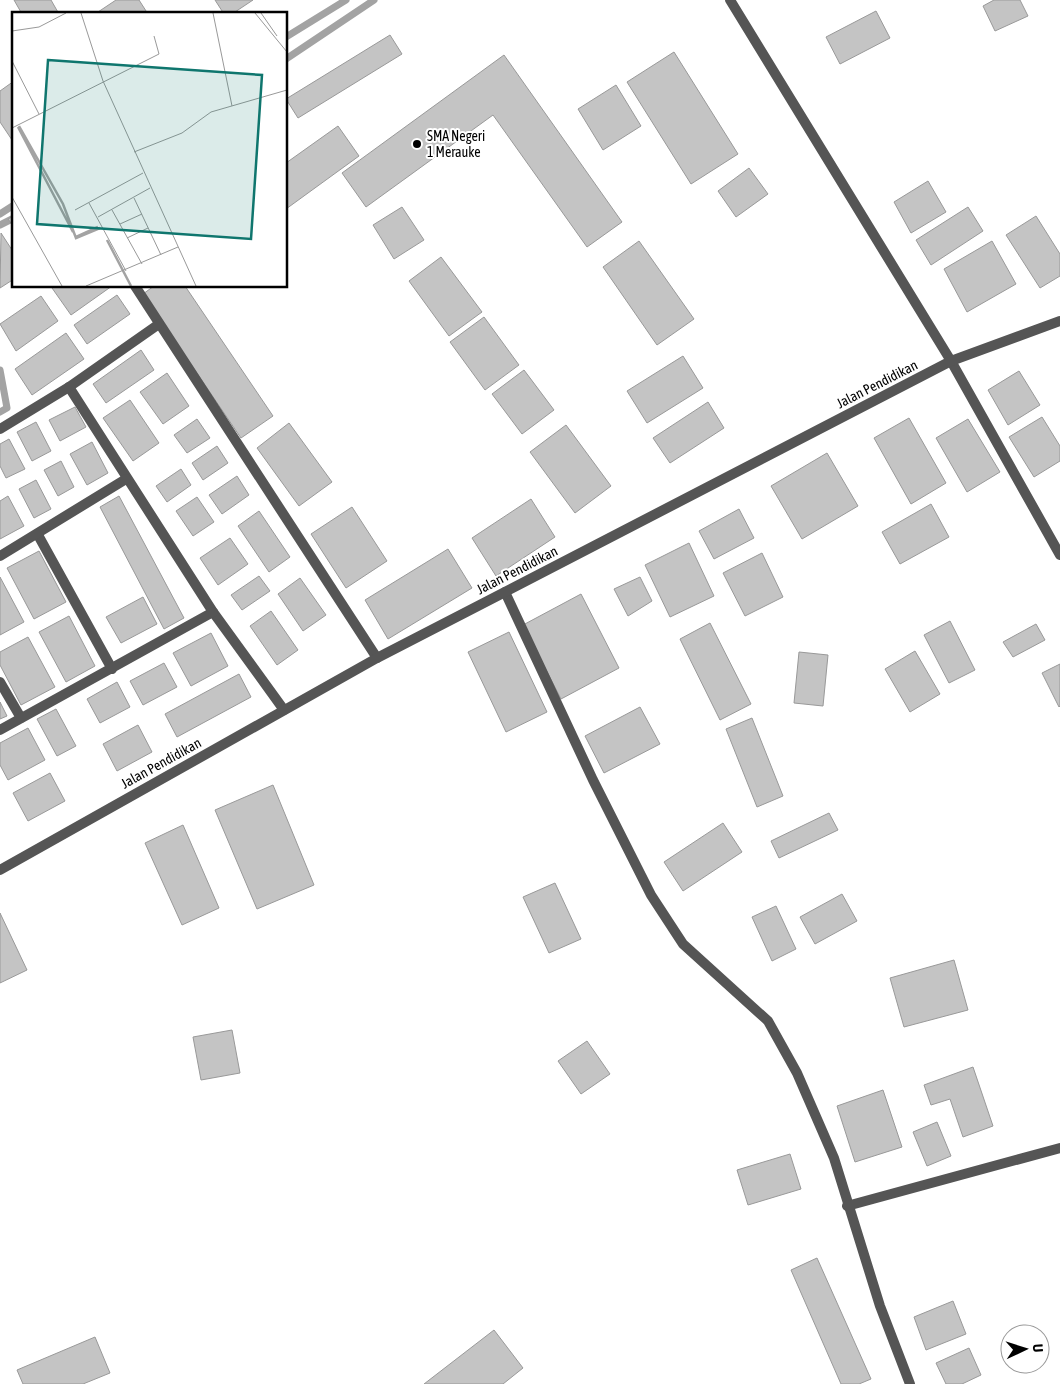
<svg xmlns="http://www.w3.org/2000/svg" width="1060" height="1384" font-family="'Asap Condensed',sans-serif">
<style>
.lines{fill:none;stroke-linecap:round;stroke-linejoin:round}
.stream{stroke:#a3a3a3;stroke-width:7}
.building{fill:#c4c4c4;stroke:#999}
.street{stroke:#555;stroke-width:10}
.poi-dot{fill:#000;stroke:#fff;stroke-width:2}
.labels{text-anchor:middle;stroke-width:4;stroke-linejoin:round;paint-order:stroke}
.poi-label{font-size:14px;fill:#000;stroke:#fff;text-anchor:start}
.street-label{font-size:14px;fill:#000;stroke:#fff}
.inset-river{fill:none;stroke:#a3a3a3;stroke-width:2.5}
.inset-road{fill:none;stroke:#999;stroke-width:1}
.view{fill:#0f766e;fill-opacity:0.15;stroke:#0f766e;stroke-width:2.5}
.inset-edge{fill:none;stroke:#000;stroke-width:2.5}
</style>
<rect width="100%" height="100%" fill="#fff"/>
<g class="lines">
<g class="stream">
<path d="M286,37L346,0"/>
<path d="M286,59L374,0"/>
<path d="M0,214L14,205"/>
<path d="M0,225L14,218"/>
<path d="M0,370L7,408L0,412"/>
</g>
</g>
<g class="building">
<path d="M14,0H51L59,14H22Z"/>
<path d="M116,0H139L148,14H95Z"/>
<path d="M215,0H253L232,14H224Z"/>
<path d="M994,0H1020L1028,16L995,31L983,6Z"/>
<path d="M876,11L890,38L840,64L826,37Z"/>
<path d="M390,35L402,54L298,118L286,99Z"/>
<path d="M674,52L738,154L691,184L627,82Z"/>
<path d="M504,55L622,222L587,247L493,115L366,207L342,173Z"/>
<path d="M14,81V143L0,122V91Z"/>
<path d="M616,85L641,126L603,150L578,109Z"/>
<path d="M338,126L359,156L286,209V163Z"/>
<path d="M749,168L768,194L736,217L718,191Z"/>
<path d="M928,181L946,212L911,233L894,202Z"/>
<path d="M402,207L424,240L394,259L373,225Z"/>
<path d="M968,207L983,231L931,265L916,240Z"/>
<path d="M14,216V227L8,219Z"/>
<path d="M1036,216L1060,254V276L1040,288L1006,235Z"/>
<path d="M1,233L14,253V279L0,288Z"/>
<path d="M639,241L694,319L657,345L603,267Z"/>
<path d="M992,241L1016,284L967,312L944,269Z"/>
<path d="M441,257L482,312L449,336L409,281Z"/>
<path d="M54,286H112L71,315L52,288Z"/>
<path d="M154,286H185L273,416L241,438L143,294Z"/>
<path d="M117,295L130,314L87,344L74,325Z"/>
<path d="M41,296L58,321L16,351L0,324Z"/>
<path d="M484,317L519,365L485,390L450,342Z"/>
<path d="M66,333L84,359L32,395L15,369Z"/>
<path d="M141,350L154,370L106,403L93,384Z"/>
<path d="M683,356L703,388L647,423L627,391Z"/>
<path d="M524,370L554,410L522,434L492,394Z"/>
<path d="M1019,371L1040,405L1008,425L988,390Z"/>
<path d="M167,373L189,406L163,424L140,392Z"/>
<path d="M130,400L159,443L133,461L103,418Z"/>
<path d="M708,402L724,428L670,463L653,438Z"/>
<path d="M75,407L86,427L60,441L49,420Z"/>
<path d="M1042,417L1060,446V461L1034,477L1009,437Z"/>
<path d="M909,418L946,483L911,504L874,438Z"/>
<path d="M197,419L210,438L187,453L174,435Z"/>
<path d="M968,419L1000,472L967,492L936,438Z"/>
<path d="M36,422L51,451L32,461L17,432Z"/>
<path d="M289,423L332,482L299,506L257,448Z"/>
<path d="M566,425L611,486L575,513L530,452Z"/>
<path d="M9,439L25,469L6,478L0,466V444Z"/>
<path d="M92,442L108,473L87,485L70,454Z"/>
<path d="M217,446L228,463L203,480L192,463Z"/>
<path d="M827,453L858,506L802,539L771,486Z"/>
<path d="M61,461L74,487L58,496L44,470Z"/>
<path d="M181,469L191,485L167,502L156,486Z"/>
<path d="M237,476L249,495L222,514L209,495Z"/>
<path d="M36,480L51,509L34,518L19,489Z"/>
<path d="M8,496L24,526L0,539V501Z"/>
<path d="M119,496L184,618L164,629L100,507Z"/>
<path d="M197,497L214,522L193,536L176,511Z"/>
<path d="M531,499L555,537L496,576L472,538Z"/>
<path d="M931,504L949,537L900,564L882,532Z"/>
<path d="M352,507L387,561L346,588L311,534Z"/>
<path d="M739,509L754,538L714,559L699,531Z"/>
<path d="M259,511L290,557L269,572L238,526Z"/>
<path d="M230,538L248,564L218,585L200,558Z"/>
<path d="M689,543L714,596L670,617L645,565Z"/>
<path d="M448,549L472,588L388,639L365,600Z"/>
<path d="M39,551L66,602L34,619L7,568Z"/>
<path d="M762,553L783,597L745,616L723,573Z"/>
<path d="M259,576L270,591L242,610L231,595Z"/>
<path d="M0,577L24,622L0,635Z"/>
<path d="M640,577L652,601L628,616L614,589Z"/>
<path d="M300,578L326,615L303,631L278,594Z"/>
<path d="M581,594L619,668L561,699L523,625Z"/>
<path d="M143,597L157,624L121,643L106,617Z"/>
<path d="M271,611L298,650L277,665L250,626Z"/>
<path d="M69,616L95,666L66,682L39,632Z"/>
<path d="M950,621L975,670L949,683L924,635Z"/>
<path d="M710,623L751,704L720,720L680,639Z"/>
<path d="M1036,624L1045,640L1013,657L1003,642Z"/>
<path d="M509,632L547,712L506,732L468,652Z"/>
<path d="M211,633L228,666L191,686L173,653Z"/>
<path d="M28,637L55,687L21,705L0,665V652Z"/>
<path d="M915,651L940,694L910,712L885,669Z"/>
<path d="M799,652L828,655L823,706L794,703Z"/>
<path d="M164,663L177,687L143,705L130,681Z"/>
<path d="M1060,664V706L1059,707L1042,673Z"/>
<path d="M239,674L251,697L177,737L165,714Z"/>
<path d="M117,682L130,707L100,723L87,699Z"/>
<path d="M0,702L7,716L0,719Z"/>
<path d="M640,707L660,744L604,773L585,736Z"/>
<path d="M56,709L76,746L57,756L37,719Z"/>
<path d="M752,718L783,796L757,807L726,729Z"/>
<path d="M138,725L152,752L117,771L103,744Z"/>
<path d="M28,728L45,760L8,780L0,765V743Z"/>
<path d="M50,773L65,801L28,821L13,793Z"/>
<path d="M273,785L314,885L257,909L215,810Z"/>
<path d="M829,813L838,830L779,858L771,841Z"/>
<path d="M723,823L742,852L683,891L664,862Z"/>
<path d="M183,825L219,908L182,925L145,843Z"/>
<path d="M555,883L581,939L549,953L523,897Z"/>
<path d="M842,894L857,921L815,944L800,917Z"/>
<path d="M776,906L796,949L772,961L752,917Z"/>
<path d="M0,913L27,970L0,983Z"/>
<path d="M954,960L968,1010L904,1027L890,978Z"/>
<path d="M232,1030L240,1073L201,1080L193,1037Z"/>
<path d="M587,1041L610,1074L581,1094L558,1061Z"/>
<path d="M973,1067L993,1126L963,1137L950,1099L931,1105L924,1085Z"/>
<path d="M883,1090L902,1147L855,1162L837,1106Z"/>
<path d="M937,1122L951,1156L927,1166L913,1132Z"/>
<path d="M790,1154L801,1189L748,1205L737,1170Z"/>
<path d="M817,1258L871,1379L859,1384H841L791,1270Z"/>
<path d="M953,1301L966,1334L926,1350L914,1317Z"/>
<path d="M494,1330L523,1368L503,1384H424Z"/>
<path d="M95,1337L110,1373L83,1384H23L17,1370Z"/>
<path d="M969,1348L981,1375L962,1384H946L936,1363Z"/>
</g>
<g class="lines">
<g class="street">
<path d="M730,0L951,361L1060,555"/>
<path d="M135,286L377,658"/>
<path d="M69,387L213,612L284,710"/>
<path d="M0,429L69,387L159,324"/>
<path d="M38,535L112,669"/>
<path d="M0,556L126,479"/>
<path d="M505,592L593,780L651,895L683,944L768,1021L797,1073L834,1158L880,1306L910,1384"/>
<path d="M0,682L21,718"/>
<path d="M0,730L213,612"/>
<path d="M0,870L377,658L505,592L951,361L1060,321"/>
<path d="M847,1206L1060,1148"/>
</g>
</g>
<circle class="poi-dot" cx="417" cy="144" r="5"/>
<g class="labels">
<g class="poi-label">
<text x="427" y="141">SMA Negeri<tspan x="427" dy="16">1 Merauke</tspan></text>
</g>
<g class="street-label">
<text transform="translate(877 384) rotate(-27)" y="5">Jalan Pendidikan</text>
<text transform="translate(517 570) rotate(-27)" y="5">Jalan Pendidikan</text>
<text transform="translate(161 763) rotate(-29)" y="5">Jalan Pendidikan</text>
</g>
</g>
<g transform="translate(12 12)">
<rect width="275" height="275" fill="#fff"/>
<path class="inset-river" d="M7,114L51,192L64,226L88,216M6,115L61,220M64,225L86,215M95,228L119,274"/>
<path class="inset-road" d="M69,1L91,69L184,274M201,1L220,94M243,1L275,40M249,1L265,24M0,19L27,15L54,1M0,49L27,102M0,116L147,42L142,24M122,140L170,121L199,100L275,78M0,185L50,274M122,186L149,243M77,191L114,259M63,198L131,161M100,198L130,252M86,205L138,176M108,212L130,202M115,226L136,216M74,274L166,235"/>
<path class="view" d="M36,48L250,63L239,227L25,212Z"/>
<rect width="275" height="275" class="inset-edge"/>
</g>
<g transform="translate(1025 1349) rotate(86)"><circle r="24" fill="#ffffff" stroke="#999999"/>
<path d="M0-4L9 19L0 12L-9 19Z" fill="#000000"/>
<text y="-8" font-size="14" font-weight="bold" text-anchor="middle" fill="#000000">U</text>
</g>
</svg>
